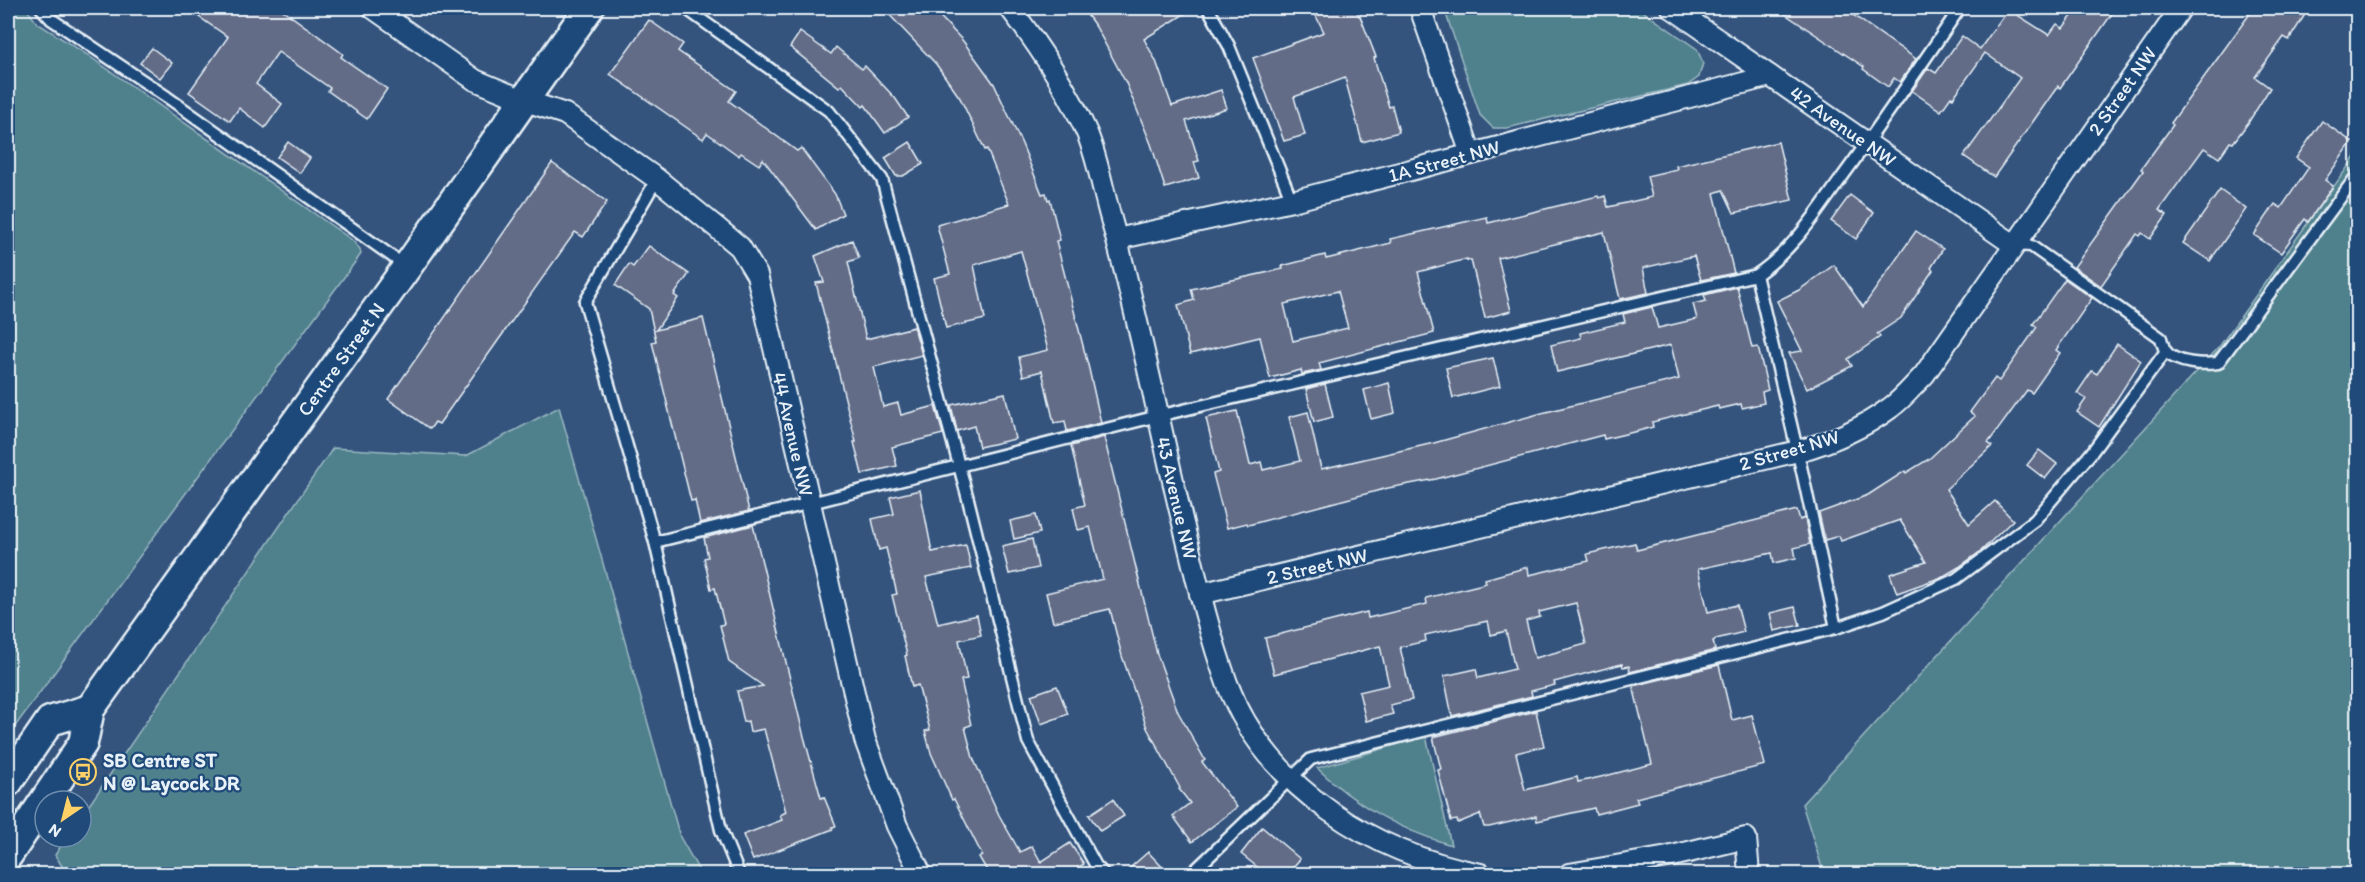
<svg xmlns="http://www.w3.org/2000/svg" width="2365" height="882" font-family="Itim,sans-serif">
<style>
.green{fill:#4f818d;stroke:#9cb9c2;stroke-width:1.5}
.building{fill:#646c87;stroke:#e8f1f8;stroke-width:1.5;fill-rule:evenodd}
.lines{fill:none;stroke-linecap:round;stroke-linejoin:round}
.lane-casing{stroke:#e8f1f8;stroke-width:15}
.street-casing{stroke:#e8f1f8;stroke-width:24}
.secondary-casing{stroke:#e8f1f8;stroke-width:33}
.lane{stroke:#1f4a7a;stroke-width:10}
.street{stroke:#1f4a7a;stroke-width:20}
.secondary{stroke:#1f4a7a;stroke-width:28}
.labels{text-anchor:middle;stroke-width:4.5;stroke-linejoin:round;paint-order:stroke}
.street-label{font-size:20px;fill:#e8f1f8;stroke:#1f4a7a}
.poi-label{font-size:20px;font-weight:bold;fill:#e8f1f8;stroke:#1f4a7a;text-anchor:start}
</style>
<rect width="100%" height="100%" fill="#34547e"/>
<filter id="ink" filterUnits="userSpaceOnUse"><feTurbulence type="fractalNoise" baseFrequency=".0167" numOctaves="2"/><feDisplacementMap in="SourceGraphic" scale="12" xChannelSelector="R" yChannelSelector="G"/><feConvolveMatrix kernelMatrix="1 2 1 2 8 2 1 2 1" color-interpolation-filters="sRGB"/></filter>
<g filter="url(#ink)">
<g class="green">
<path d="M8,8H26L37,23L86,54L352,240L360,249L361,254L8,736Z"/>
<path d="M1444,8H1638L1697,49L1703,63L1699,77L1688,85L1507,128H1493L1480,115Z"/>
<path d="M2357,154V874H1824L1802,804L2219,347Z"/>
<path d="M559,407L680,837L701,874H67L55,855L67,837H81V817L333,448L466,456Z"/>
<path d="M1426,736L1451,845C1400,830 1355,805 1317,768Z"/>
</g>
<g class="building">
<path d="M186,8H280L343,54L341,57L387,89L367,119L328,91L330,88L278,52L256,84L282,104L265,128L239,108L230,121L189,92L228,37Z"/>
<path d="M883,8H932L963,41L994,84L1022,144L1042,194L1046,193L1048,200L1050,199L1060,240L1056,241L1089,369L1101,423L1067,431L1065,421L1054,423L1042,371L1023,376L1019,357L1048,350L1021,251L974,265L985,319L946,328L934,278L950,274L937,225L1009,204L987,149L985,150L960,98L936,64Z"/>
<path d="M1082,8H1194L1144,39L1156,61L1172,106L1221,90L1227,108L1186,121L1199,161L1194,162L1199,178L1165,188L1151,144L1126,83L1096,27Z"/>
<path d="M1312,8H1355L1359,16H1360L1376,57L1374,58L1389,107L1392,106L1399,132L1362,142L1345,78L1294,97L1305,135L1284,141L1253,58L1324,32Z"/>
<path d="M1776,8H1843L1916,59L1900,82L1894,78L1888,87L1863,69L1864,67Z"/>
<path d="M2078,8H2116L2060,88L2058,86L1994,177L1964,156L2020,78L1985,53L1953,98L1951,97L1941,111L1912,91L1928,68L1936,73L1962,36L1980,49L2008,9L2049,35L2057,24L2063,28Z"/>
<path d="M2254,8H2309L2289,40L2284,37L2255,77L2270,88L2248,123L2233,143L2230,142L2219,158L2204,148L2159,210L2167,215L2150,239L2142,233L2140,236L2137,234L2101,286L2074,267L2143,171L2141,169L2173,125L2171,123Z"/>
<path d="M649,20L683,44L678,51L736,91L729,101L797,151L801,148L835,194L843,214L816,230L763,159L759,165L741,153L739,156L707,133L703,139L610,74Z"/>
<path d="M800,32L831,54L836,47L862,69L865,66L895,98L908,117L885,133L865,105L863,107L842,85L839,87L790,47Z"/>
<path d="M152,48L172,63L160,78L140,63Z"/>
<path d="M2322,121L2352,142L2325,180L2333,186L2308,222L2305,219L2281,253L2254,235L2275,204L2281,208L2309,167L2296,158Z"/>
<path d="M288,142L310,158L300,173L277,157Z"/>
<path d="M910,142L923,164L903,176H896L885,158Z"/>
<path d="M1778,142L1792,200L1734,213L1723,190L1714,193L1734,273L1701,280L1694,256L1643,268L1648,293L1620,299L1604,232L1498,258L1511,311L1485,318L1471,260L1467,261V259L1418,272L1434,333L1319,363L1321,370L1302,374L1301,370L1270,378L1260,337L1190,354L1178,305L1194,300L1191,289L1283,269L1282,266L1325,255L1326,259L1391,243L1390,239L1487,217L1488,223L1598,196L1599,198L1605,196L1608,207L1652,197L1647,176L1677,169L1676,166ZM1338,291L1348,328L1293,341L1284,304Z"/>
<path d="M552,163L607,202L583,237L575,232L439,424L435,422L430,429L388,399Z"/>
<path d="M2220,190L2246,209L2210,261L2183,243Z"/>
<path d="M1850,195L1874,213L1856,239L1831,221Z"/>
<path d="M1916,231L1943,249L1931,268L1933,270L1901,318L1877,334L1880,337L1848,359L1852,366L1807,389L1789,353L1802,351L1777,301L1799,290L1834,265L1863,307Z"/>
<path d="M852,240L859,258L848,262L866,339L914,327L922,355L874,367L883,407L898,403L901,415L935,406L943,434L892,447L897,466L862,474L854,442H856L816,283L824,282L815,256Z"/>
<path d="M649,246L689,274L674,295L678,298L656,330L703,318L749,511L700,523L695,500L691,501L652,342L656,341L649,309L615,285L629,264L633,267Z"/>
<path d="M2065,279L2092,298L2056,350L2060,353L2032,393L2027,390L1988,443L1992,446L1946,489L1969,524L1995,501L2013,520L1981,551L1959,567L1942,577L1897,593L1890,574L1926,562L1900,520L1841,541L1839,536L1825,540L1819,513L1868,495L1905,471L1906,473L1929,459L1975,416L1970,412L1995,378L1999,381L2037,327L2033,324Z"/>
<path d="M1737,287L1752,348L1758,347L1762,364L1768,390L1762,392L1764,403L1742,408L1741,404L1719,409L1718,406L1652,422L1653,427L1642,430L1604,439L1603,435L1436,479L1388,488L1248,525L1247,523L1227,528L1213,474L1219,472L1206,418L1237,411L1250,465L1261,462L1263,470L1300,461L1289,417L1308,412L1321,469L1434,443L1542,413L1679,379L1671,345L1557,372L1551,345L1581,338L1580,333L1625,322L1623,314L1652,307L1658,328L1697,319L1693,304L1706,301L1704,295Z"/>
<path d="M2117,344L2141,361L2099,427L2077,412L2086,399L2077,393L2092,371L2097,374Z"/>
<path d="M1493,358L1500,386L1453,398L1446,368Z"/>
<path d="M1389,383L1395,413L1371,419L1364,390Z"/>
<path d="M1325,384L1333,417L1314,422L1306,389Z"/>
<path d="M1005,393L1015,439L979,447L974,426L957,431L951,405Z"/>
<path d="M1104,437L1157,654L1178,712L1205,760L1202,762L1237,807L1192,842L1173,816L1190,803L1179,789L1180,788L1147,728L1122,656L1110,609L1053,622L1046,593L1103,579L1090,527L1078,530L1073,508L1085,505L1071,446Z"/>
<path d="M2039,450L2057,464L2045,479L2027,465Z"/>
<path d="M920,490L932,552L966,545L971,568L926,577L938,624L977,615L981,635L959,640L967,679L961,680L971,725L965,727L973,758L999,815L1020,852L1032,846L1041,862L1070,843L1084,864L1068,874H989L979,857L982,855L954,799L952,800L931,753L925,731L930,730L918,685L912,687L905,656L907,655L892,595L897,594L886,548L879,550L872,519L894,514L890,497Z"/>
<path d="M1797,510L1800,520L1805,518L1810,544L1794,548L1796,558L1774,563L1772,553L1698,569L1708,612L1737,605L1744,632L1716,639L1713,641L1715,650L1630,672L1629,666L1623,667L1622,664L1554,682L1555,685L1531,691L1532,696L1452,716L1444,676L1476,669L1478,678L1515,669L1506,631L1491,635L1488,621L1425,635L1426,641L1400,647L1412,700L1390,705L1393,714L1366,721L1359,692L1389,685L1380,646L1274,674L1265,638L1367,612L1368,618L1427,604L1426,598L1479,585L1486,583L1485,579L1528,567L1529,575L1589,561L1587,554L1635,543L1637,550ZM1576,603L1586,644L1535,658L1526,621L1540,617L1539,612Z"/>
<path d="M1036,515L1040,533L1014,539L1010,521Z"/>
<path d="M753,525L803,733L821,798L824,797L836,826L832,827L833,829L753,860L743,835L782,820L780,815L786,812L764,729L750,732L748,721L744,722L737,691L763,686L729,662L720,625L724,624L715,588L711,589L704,558L708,557L704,538Z"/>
<path d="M1032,539L1038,568L1009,574L1002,546Z"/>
<path d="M1795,607L1800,625L1774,631L1770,613Z"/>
<path d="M1719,665L1732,720L1752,715L1765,765L1636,798L1638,803L1596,814L1594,808L1537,821L1536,816L1489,827H1484L1480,814L1458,823L1457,820L1451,821L1438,770L1441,769L1433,737L1536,711L1544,746L1516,753L1525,790L1577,777L1578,782L1605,776L1652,764L1633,686Z"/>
<path d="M1057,686L1068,714L1041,724L1031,695Z"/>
<path d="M1113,799L1124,816L1100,831L1089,815Z"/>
<path d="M1262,827L1300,859L1287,874H1266L1241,854Z"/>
<path d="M1148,852L1169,874H1123Z"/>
</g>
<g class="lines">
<defs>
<g id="lane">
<path d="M41,8L51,19L167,97L407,267"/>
<path d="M685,8L829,111L882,179L968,499L1028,741L1096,866L1104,874"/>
<path d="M1208,8L1229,46L1292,201"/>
<path d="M657,179L585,302L655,542L721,830L739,874"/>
<path d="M2015,245L2031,246L2161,338C2162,342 2164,349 2166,352C2178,364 2203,365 2218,363L2358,174"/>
<path d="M1756,275L1802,471L1836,628"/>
<path d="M655,542L1158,416L1756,275C1792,251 1815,215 1840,180C1882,123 1921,65 1960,8"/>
<path d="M1191,874L1311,759L1836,628L1883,612L1956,579L2035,520L2092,452L2166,351"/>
</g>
<g id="street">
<path d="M373,8L475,80L523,100L565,114L657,179L716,227L740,247L757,275L865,740L897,826L921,874"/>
<path d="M1010,8C1040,47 1067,88 1087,133C1098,160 1103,191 1111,219C1138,315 1157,414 1180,511C1194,568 1207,628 1227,683C1267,789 1375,854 1481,874"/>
<path d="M1420,8L1471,154"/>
<path d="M1672,8L2014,245"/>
<path d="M1117,239L1292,201L1770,76"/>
<path d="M1200,594L1798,451C1831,442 1863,428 1890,408C1903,399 1913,386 1924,375L2181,8"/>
<path d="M1569,874L1668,857L1746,838L1749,874"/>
</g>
<g id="secondary">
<path d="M8,782L50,721L90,709"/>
<path id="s1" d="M8,855L83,743L90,709L407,267L589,8"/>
</g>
</defs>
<use href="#lane" class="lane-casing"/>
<use href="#street" class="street-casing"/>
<use href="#secondary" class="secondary-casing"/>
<use href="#lane" class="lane"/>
<use href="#street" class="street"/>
<use href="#secondary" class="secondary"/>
</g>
</g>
<defs>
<symbol id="bus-ring" viewBox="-11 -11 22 22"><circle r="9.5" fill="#1f4a7a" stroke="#ffd166" stroke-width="1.5"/><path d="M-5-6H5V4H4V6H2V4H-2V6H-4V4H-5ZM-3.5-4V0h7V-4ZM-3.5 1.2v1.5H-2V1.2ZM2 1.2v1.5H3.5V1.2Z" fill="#ffd166"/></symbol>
</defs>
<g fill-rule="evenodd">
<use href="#bus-ring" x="68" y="757" width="30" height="30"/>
</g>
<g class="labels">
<g class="street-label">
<text transform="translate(2122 91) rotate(-55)" y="7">2 Street NW</text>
<text transform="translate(1843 126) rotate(35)" y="7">42 Avenue NW</text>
<text transform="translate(1444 161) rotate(-15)" y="7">1A Street NW</text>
<text dy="7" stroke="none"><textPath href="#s1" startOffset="600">Centre Street N</textPath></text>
<text transform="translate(793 434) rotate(77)" y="7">44 Avenue NW</text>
<text transform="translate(1789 450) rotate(-16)" y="7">2 Street NW</text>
<text transform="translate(1177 498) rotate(77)" y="7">43 Avenue NW</text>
<text transform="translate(1317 566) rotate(-13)" y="7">2 Street NW</text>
</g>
<g class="poi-label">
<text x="103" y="767">SB Centre ST<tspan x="103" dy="23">N @ Laycock DR</tspan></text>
</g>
</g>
<rect width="2365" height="882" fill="none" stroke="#1f4a7a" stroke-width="30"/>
<rect x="15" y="15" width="2335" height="852" fill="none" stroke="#e8f1f8" stroke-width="2" filter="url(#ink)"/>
<g transform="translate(63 819) rotate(215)"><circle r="28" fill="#1f4a7a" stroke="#6f8dac" stroke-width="1.5"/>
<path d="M0-4.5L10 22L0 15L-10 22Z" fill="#ffd166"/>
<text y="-9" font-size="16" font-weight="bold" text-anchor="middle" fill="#e8f1f8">N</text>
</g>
</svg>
